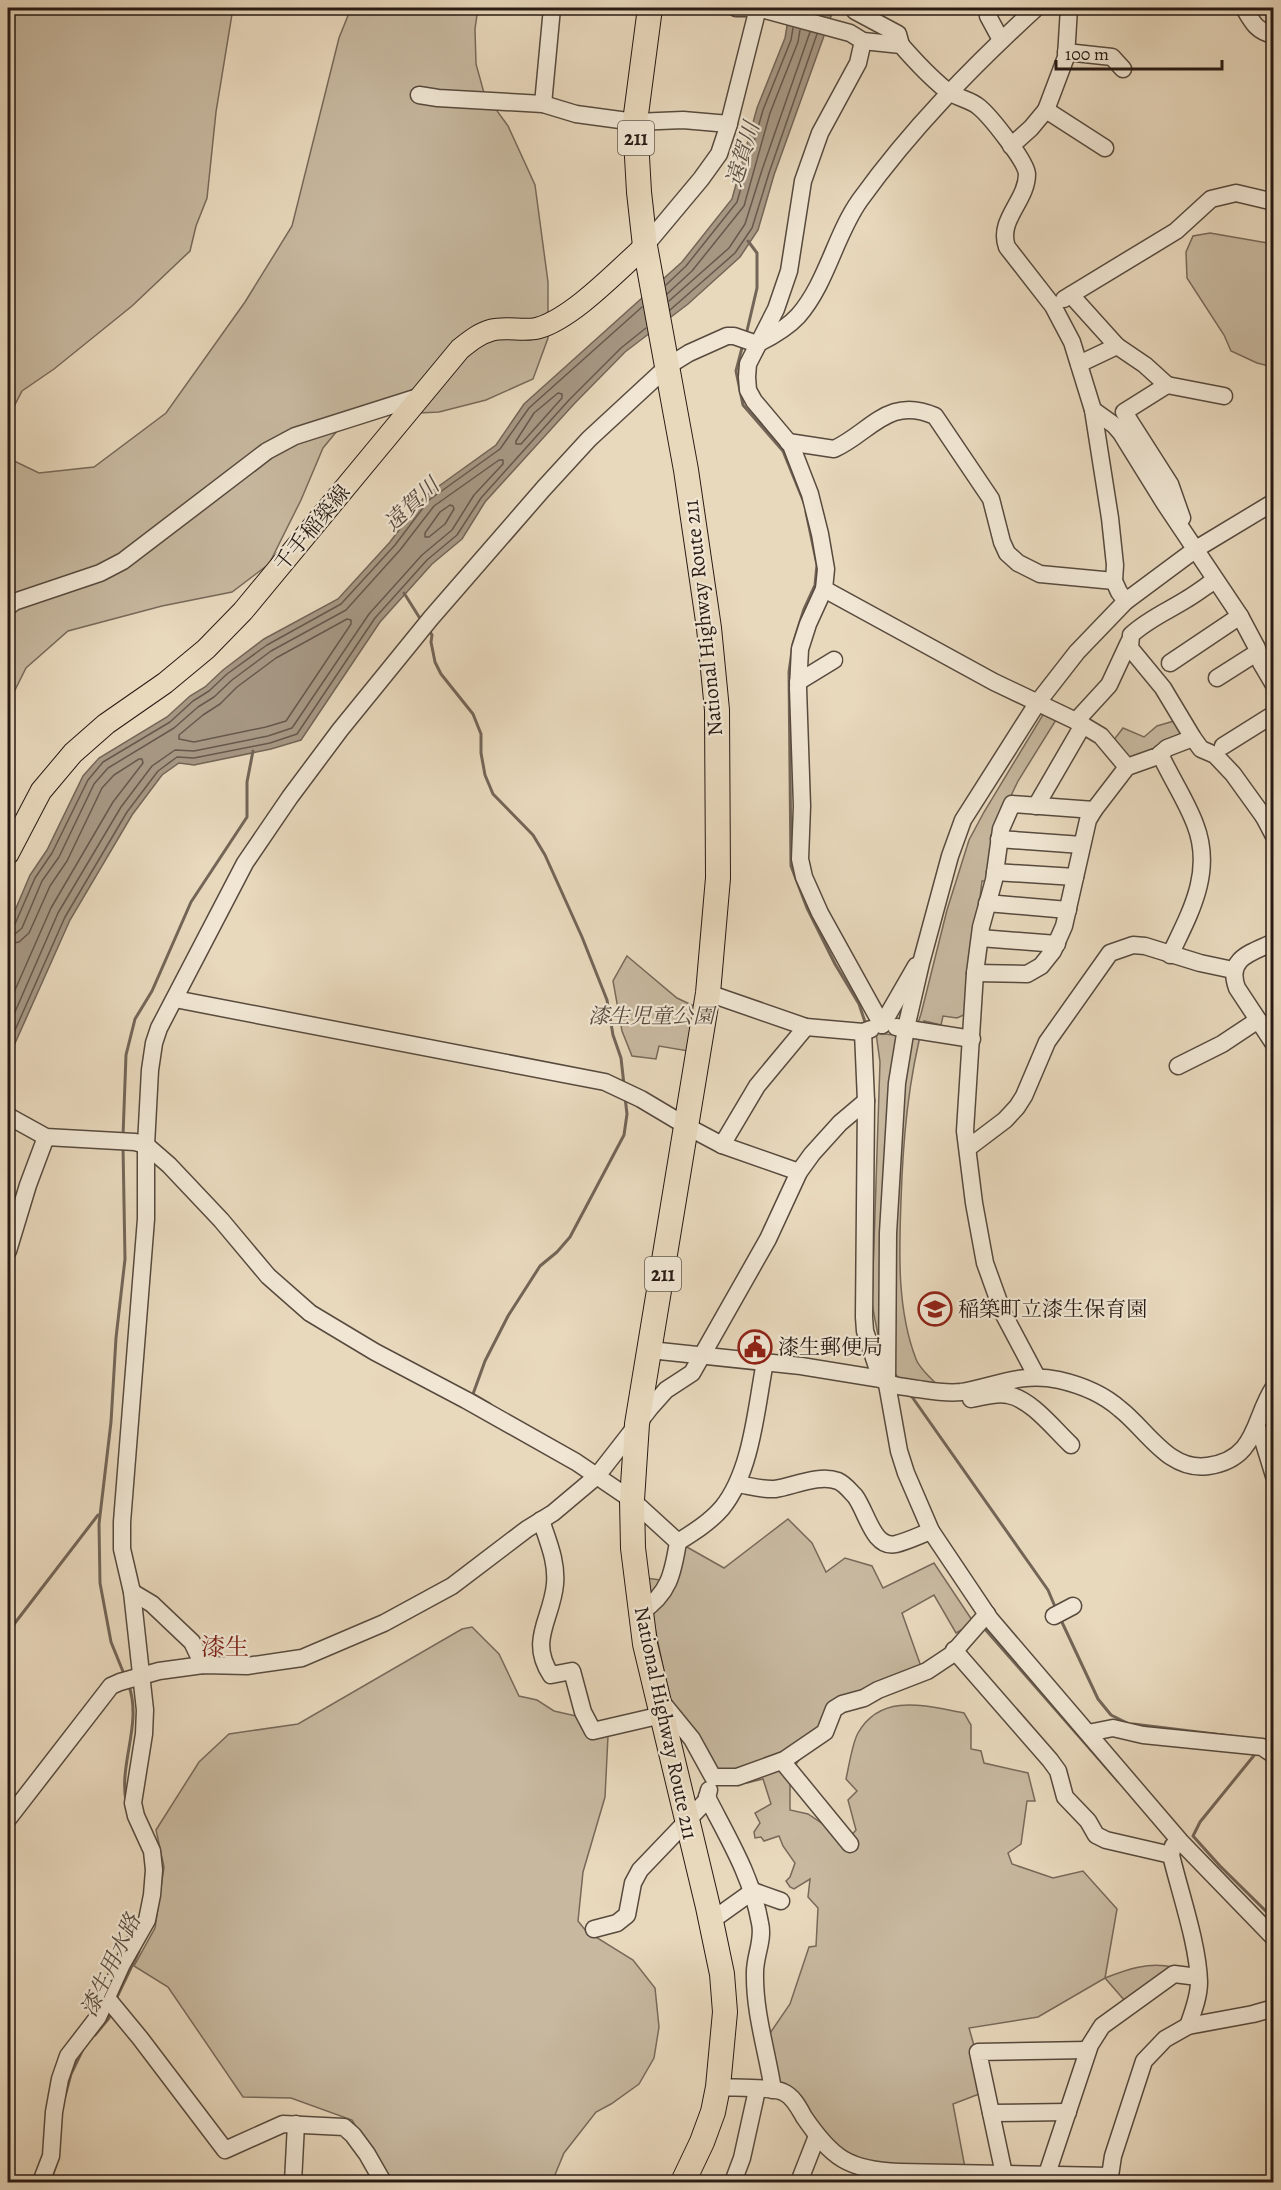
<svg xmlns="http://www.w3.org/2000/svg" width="1281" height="2190" font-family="Alegreya,'Noto Serif JP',serif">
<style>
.green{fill:#c7b89f;stroke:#77695a;stroke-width:1.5}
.water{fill:#a69783;stroke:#736557;stroke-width:1.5}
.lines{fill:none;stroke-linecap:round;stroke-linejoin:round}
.shore{stroke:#66584c;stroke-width:1.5}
.stream{stroke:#736557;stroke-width:3}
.minor-casing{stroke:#574a3e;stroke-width:19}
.major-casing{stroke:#271a14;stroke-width:23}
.highway-casing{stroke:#271a14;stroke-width:26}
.minor{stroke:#f0e6d3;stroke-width:16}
.major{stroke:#e8d8bc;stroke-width:21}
.highway{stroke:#e8d8bc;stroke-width:24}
.labels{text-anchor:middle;stroke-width:4.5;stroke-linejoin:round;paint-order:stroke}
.shield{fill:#f0e6d3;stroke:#63574d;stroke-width:1.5}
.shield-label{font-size:20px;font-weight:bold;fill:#271a14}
.street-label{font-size:21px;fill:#271a14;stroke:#f0e6d3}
.park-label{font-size:21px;font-style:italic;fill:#57493e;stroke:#f0e6d3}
.poi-label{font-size:21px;fill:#271a14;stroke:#f0e6d3;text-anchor:start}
.water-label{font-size:22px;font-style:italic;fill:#5a4c40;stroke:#f0e6d3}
.quarter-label{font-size:24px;fill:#7a1f14;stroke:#f0e6d3}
</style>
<rect width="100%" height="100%" fill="#e8d8bc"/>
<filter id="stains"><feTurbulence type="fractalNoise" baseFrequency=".00333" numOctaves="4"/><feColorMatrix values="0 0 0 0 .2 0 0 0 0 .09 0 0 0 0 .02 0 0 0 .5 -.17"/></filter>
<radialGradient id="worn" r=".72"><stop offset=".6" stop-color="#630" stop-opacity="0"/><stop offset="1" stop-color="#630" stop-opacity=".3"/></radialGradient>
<g class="green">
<path d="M8,8H233L216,112L207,198L196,226L190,251L132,306L54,369L22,391L8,418Z"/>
<path d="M351,8H478L475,29L476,64L484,93L508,126L535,185L548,282V338L533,379L486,400L439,412L377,415L342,425L323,448L301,500L269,564L232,592L162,606L68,631L26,668L8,704V436L12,460L39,473L94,467L166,413L245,302L292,226L339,38Z"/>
<path d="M1210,233L1273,244V367L1257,363L1231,351L1224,335L1187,278L1186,252L1193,236Z"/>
<path d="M1044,713L1056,720L1018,781L995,829L988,881H982L966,1014L957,1018L943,1016L941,1025L924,1021C908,1080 903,1140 901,1201C899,1252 897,1310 916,1359C920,1370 934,1381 943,1390L903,1384L882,1356L872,1304L880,1062L876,1033L894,1035L912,1041L921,1014L947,910L969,840L984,812Z"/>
<path d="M1174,721L1182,737L1160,748L1126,759L1113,741L1123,728L1144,737L1157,726Z"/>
<path d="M627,956L677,998L700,1009L694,1052L659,1046L656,1059L632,1056L622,1031L613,981Z"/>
<path d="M788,1519L812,1543L826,1572L845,1558L872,1566L883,1588L934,1563L974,1623L956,1633L934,1595L902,1613L923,1672L842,1704L790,1772V1810L808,1814L847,1840L856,1830L848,1800L857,1791L846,1779C849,1766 852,1744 858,1733C881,1692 926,1706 964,1713L971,1725V1749L981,1751L984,1763L1028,1773L1035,1801H1027L1021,1844L1008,1853L1012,1864L1053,1878L1083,1871L1117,1909L1105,1978C1128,1969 1148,1962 1173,1967L1125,2001L1105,1978L1038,2017L969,2028L987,2091L953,2104L966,2173L865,2169L773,2090L764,2042L790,2004L809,1947L816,1946L818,1908L808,1897L810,1879L794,1889L790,1887L786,1881L790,1877L795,1863L783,1846L779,1836L764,1841L761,1837L755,1838L754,1832L760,1823L755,1813L771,1804L763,1779L747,1783L729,1779L708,1763L671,1707L645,1578L668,1581L678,1542L724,1568Z"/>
<path d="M472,1627L499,1654L519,1696L537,1700L554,1711L576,1716L608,1736L605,1797L583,1872L578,1921L586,1931L633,1960L655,1988L659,2027L654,2058L639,2084L611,2104L596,2112L564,2153L552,2182H391L352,2120L291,2098L243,2097L168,1987L134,1966L155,1928L164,1867L156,1830L199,1762L229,1734L298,1724L462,1629Z"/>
</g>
<path class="water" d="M790,8H834L774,175L758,230L740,257L688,304L625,352L574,404L485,502L462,539L432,564L380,622L301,740L271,749L194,765L179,763L162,775L132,815L70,920L8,1059V927L30,875L47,850L83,776L99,758L167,717L190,696L205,687L223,670L264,639L338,599L390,542L425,496L496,445L524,404L682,262L732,199L757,108L785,38Z"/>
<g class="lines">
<g class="shore">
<path d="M666,285L686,266L737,202L763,110L791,40L793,28"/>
<path d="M667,294L692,271L744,206L770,113L798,42L800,30"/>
<path d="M669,301L729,248L745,224L762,170L810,32"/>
<path d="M670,310L735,253L752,228L769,173L817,34"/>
<path d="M558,393L562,394V398L521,444H516V441L534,413Z"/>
<path d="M450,505L453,506L454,509L445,524L429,537H425V533L440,512Z"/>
<path d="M347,619L351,620V624L286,721L266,727L194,742L179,739V735L203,715L220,704L237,687L276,658Z"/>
<path d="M8,927L15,924L35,878L52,853L88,780L103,762L170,722L193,701L209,691L227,674L267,645L341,604L395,545L429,500L500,449L529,408L642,307"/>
<path d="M8,935L15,934L22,928L42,881L59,857L94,784L108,768L174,728L198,707L214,697L232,680L271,651L346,610L400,550L434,506L499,460H503V464L474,495L452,530L422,555L369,614L292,728L268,736L194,751L175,750L152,766L121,807L58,913L8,1028"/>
<path d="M8,944L19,942L29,933L50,886L67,861L102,788L114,775L139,759H142L143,763L113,802L51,908L8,1006"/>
<path d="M8,1046L65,917L127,812L158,771L177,757L194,758L270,743L297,734L375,618L427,560L457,535L481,498L569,400L621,348L646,328"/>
</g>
<g class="stream">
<path d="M746,335L757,288V253L748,241"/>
<path d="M743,344L736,371L743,405L783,451L805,505"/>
<path d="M806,512L817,565L815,585L804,609L793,644L789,672L791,866L807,908L835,964L859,1004L866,1025"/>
<path d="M404,593L421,620"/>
<path d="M429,630L432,635L431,642L435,662L441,674L473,714L481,734V753L485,775L493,794L533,835L545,855L582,937L607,1000L613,1035L621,1058L624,1085"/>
<path d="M123,1136L126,1055L135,1019L152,991L191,902L247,817V782L253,751"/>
<path d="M123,1146L125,1259L116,1338L111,1422L99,1524L100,1583L111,1642L124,1674"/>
<path d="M910,1394L1048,1590L1056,1609"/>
<path d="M490,1404L473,1394L485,1361L508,1316L540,1266L557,1252L570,1237L624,1135L627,1114L625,1097"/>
<path d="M1060,1618L1098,1699L1111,1715L1127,1723"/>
<path d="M984,1628L1118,1781"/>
<path d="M8,1632L98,1515"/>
<path d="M1133,1724L1231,1736"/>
<path d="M1256,1753L1200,1822L1193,1836L1220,1866L1274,1919"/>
<path d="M126,1801C119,1763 142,1724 129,1686"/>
<path d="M116,1999L139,1951"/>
<path d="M95,2035L109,2018L112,2011"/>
<path d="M65,2096L71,2074L83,2049"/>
<path d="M50,2182L58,2159"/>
</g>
<defs>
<g id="minor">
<path d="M736,8H757"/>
<path d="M991,8L988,16L1001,40"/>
<path d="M1244,8C1252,22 1257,32 1274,35"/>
<path d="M855,11L898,34L901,45"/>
<path d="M863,41L858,63L820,133L803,181L789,271L776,309L748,364L747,377L748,390L754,401L791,445L810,494L820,534L826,569L824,589L808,624L800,649L798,688L802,806L800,859L804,877L820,913L882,1025"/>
<path d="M1066,52L1112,57L1123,69"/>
<path d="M419,95L438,98L543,104L576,114L635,122L683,120L729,124"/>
<path d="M543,104L552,8"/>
<path d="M1046,110L1066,57L1069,8"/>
<path d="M1011,146L1031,128L1046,110L1105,148"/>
<path d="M645,246L701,179L719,154L728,127L758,8L850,33L863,41L901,45C915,61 930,77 946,90C956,98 970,99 979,107C990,116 1026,161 1027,174C1027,201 997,220 1007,247L1053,306L1072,342L1093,410L1110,518L1115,565L1114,581L1119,592L1126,601"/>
<path d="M1071,295L1117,346L1145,365L1167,385L1124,412L1170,484L1182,518"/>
<path d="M1064,299L1176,231L1211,199L1236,193L1274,202"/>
<path d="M1079,364L1117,346"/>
<path d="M1167,385L1224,396"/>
<path d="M1093,410L1114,425L1121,433L1165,504L1240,616L1257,648L1261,663L1274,685"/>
<path d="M788,442L834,449C870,433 888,395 935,416L991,499L1002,542L1007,553L1018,563L1040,574L1114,581"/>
<path d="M1274,502L1196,549L1126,601L1077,652L1038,702L963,820L950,856L921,963L906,1028L897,1083L888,1233L887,1384L899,1451L906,1473L931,1531L990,1619L1180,1841L1274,1938"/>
<path d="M1215,580C1206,586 1197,593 1187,599C1168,611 1148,619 1131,635L1130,648L1163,688L1193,738L1201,749L1215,755L1233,774L1264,817L1274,812"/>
<path d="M824,589L994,682L1076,721L1101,736L1127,767"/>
<path d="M8,607L14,602L100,573L123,561L267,451L295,436L421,396"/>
<path d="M1170,663L1240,616"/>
<path d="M1217,678L1258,652"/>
<path d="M798,682L834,660"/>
<path d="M1076,721L1109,685L1129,642"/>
<path d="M1223,746L1274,714"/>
<path d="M1160,754C1171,778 1186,800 1195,824C1214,872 1190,913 1170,955"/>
<path d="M1036,806L1083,725"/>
<path d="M1264,817L1274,836"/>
<path d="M999,839L1082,845"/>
<path d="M995,872L1075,877"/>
<path d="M987,903L1068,910"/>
<path d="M980,938L1057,944"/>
<path d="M1274,942C1251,953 1226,958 1237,988L1274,1044"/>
<path d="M975,973L1027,974L1041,966L1053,951L1064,926L1088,820L1094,810"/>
<path d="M708,993L806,1027L863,1032L871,1029"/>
<path d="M175,999L605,1082L641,1099L688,1127L722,1145L799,1172"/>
<path d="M882,1025L916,966"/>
<path d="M896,1027L972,1039"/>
<path d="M863,1032L866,1101L864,1317L865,1331L881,1379"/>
<path d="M1178,1066L1222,1044L1258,1020"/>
<path d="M8,1116L46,1137L135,1142L146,1145L169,1165L221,1220L268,1276L310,1313L375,1352L466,1400L576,1462L632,1500L678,1542C673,1573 669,1594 641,1612"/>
<path d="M722,1145L757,1086L806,1027"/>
<path d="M968,1148L1005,1120L1017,1107L1024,1096L1047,1042L1110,953L1133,945L1145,946L1200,963L1233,970"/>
<path d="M8,1251L28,1185L46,1137"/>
<path d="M650,1350L801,1366L881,1379C890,1386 900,1386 911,1388C927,1390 944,1394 961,1392C996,1386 1021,1372 1059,1380C1081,1385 1103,1394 1120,1409C1147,1430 1169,1472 1208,1466C1258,1459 1253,1418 1274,1387"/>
<path d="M1037,1377L1003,1313L985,1263L974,1203L965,1131L975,973L981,927L994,880L1001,829L1012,804L1094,810L1127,767L1158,756L1167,748L1193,738"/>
<path d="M971,1399C983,1397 996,1392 1008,1395C1031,1399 1054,1429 1071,1445"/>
<path d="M1257,1428L1262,1437L1274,1476"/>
<path d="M738,1484C750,1486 763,1490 775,1489C794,1486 819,1474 838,1481C845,1484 850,1491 855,1496C867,1512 873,1549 896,1544C908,1541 920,1535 931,1531"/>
<path d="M541,1520C548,1542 557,1561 555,1584C552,1619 528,1640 551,1675L572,1671L583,1712L593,1731L662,1715"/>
<path d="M678,1542C694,1532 710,1522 722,1508C752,1471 756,1408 765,1362"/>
<path d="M132,1592L152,1604L192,1642L203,1665"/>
<path d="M1054,1616L1073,1606"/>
<path d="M954,1650L1050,1760L1058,1771L1065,1797L1088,1821L1096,1835L1106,1840L1171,1855"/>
<path d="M661,1701L692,1739L713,1777H737L784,1760L825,1732L834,1709L842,1704L864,1698L878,1690L927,1671L951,1655L987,1614"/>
<path d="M1088,1733L1113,1728L1143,1735L1262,1747L1274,1755"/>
<path d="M782,1761L850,1844"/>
<path d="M707,1797C728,1838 752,1877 760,1923C764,1940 755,1955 755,1972C754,2012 767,2051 773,2090"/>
<path d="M8,1819L111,1686L120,1682L159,1671L203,1665L247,1666L302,1658L384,1623L452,1586L527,1529L553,1513L597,1476L650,1408L666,1390L692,1373L768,1239L799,1172L812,1154L840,1123L866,1101"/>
<path d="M1173,1846L1171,1855C1180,1893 1198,1944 1199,1982C1199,1997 1193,2012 1188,2026"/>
<path d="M711,1921L753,1891L781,1901"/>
<path d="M594,1929L617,1923L627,1915L633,1883L640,1870L706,1801L709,1790"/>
<path d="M107,1998L140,2038L225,2150L283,2124L344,2127L353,2135L367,2154L383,2182"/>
<path d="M718,2087C733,2088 772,2087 783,2092C793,2096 799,2108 804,2117C832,2158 848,2170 899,2172L1110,2176"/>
<path d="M991,2113L1068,2112"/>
<path d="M1004,2174L978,2052L1088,2050"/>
<path d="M1047,2174L1090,2045L1102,2026L1174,1974L1198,1977"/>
<path d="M41,2182L51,2156L54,2112L60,2079L68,2056L98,2017L122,1964L147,1920L152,1895L154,1870L152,1851L136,1816L133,1803L144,1734L145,1710L132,1592L122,1549V1522L146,1219V1145L150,1070L154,1043L159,1028L245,863L290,797L340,730L431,618L544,488L589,439L668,366L689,353L727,336H734L757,344C771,337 787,328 798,316C827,283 835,235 860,200C911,129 972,67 1036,8"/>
<path d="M293,2182L296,2124"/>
<path d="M733,2182L742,2158L757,2090"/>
<path d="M799,2182L817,2136"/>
<path d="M1112,2182L1110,2176L1113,2156L1144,2061L1165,2039L1188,2026L1253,2014L1274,2008"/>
</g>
<path id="major" d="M8,854L41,791L73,753L106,724L165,683L206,649L243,611L460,349C470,341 480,333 492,330C507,326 524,332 538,328C573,318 618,270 645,246"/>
<path id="highway" d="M650,8L635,122L639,192L645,246L686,470L709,628L717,710L718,878L708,993L637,1424L632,1500L633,1548L645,1644L708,1907L722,1974L725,2012L718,2087L713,2112L702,2142L683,2182"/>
</defs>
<use href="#minor" class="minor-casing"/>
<use href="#major" class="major-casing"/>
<use href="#highway" class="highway-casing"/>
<use href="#minor" class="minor"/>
<use href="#major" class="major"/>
<use href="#highway" class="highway"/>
</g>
<defs>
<symbol id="school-ring" viewBox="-11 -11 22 22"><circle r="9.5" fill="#f0e6d3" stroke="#8f2418" stroke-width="1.5"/><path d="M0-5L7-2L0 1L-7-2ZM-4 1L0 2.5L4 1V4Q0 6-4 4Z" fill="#8f2418"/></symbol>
<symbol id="civic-ring" viewBox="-11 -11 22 22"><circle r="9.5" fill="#f0e6d3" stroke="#8f2418" stroke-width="1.5"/><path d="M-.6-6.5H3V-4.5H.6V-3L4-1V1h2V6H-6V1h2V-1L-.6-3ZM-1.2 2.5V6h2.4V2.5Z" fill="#8f2418"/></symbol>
</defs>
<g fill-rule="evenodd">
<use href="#school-ring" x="916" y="1290" width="38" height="38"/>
<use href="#civic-ring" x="736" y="1328" width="38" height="38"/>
</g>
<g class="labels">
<g class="shield">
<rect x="618" y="121" width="36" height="34" rx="4.5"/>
<rect x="645" y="1257" width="36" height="34" rx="4.5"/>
</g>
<g class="shield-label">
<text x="636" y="145">211</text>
<text x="663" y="1281">211</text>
</g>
<g class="street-label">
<text transform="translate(312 528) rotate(-50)" y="7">千手稲築線</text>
<text transform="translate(703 618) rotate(-96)" y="7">National Highway Route 211</text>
<text transform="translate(666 1723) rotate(78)" y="7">National Highway Route 211</text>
</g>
<g class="park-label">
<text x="651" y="1023">漆生児童公園</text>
</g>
<g class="poi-label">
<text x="958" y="1316">稲築町立漆生保育園</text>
<text x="778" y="1354">漆生郵便局</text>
</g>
<g class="water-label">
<text transform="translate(742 154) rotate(-73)" y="8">遠賀川</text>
<text transform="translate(411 504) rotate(-43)" y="8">遠賀川</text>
<text transform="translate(110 1965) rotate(-65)" y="8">漆生用水路</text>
</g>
<g class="quarter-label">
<text x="225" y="1655">漆生</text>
</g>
</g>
<rect width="1281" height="2190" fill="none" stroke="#e8d8bc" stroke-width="30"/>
<rect x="9" y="9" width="1263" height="2172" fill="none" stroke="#271a14" stroke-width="3"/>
<rect x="15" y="15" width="1251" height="2160" fill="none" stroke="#271a14" stroke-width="1.5"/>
<path d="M1056 60v9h166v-9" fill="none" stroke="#271a14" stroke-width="3"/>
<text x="1065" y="60" font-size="18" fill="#271a14" stroke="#f0e6d3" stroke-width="4.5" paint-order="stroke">100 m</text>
<rect width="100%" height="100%" filter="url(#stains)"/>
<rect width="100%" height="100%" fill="url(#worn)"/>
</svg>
